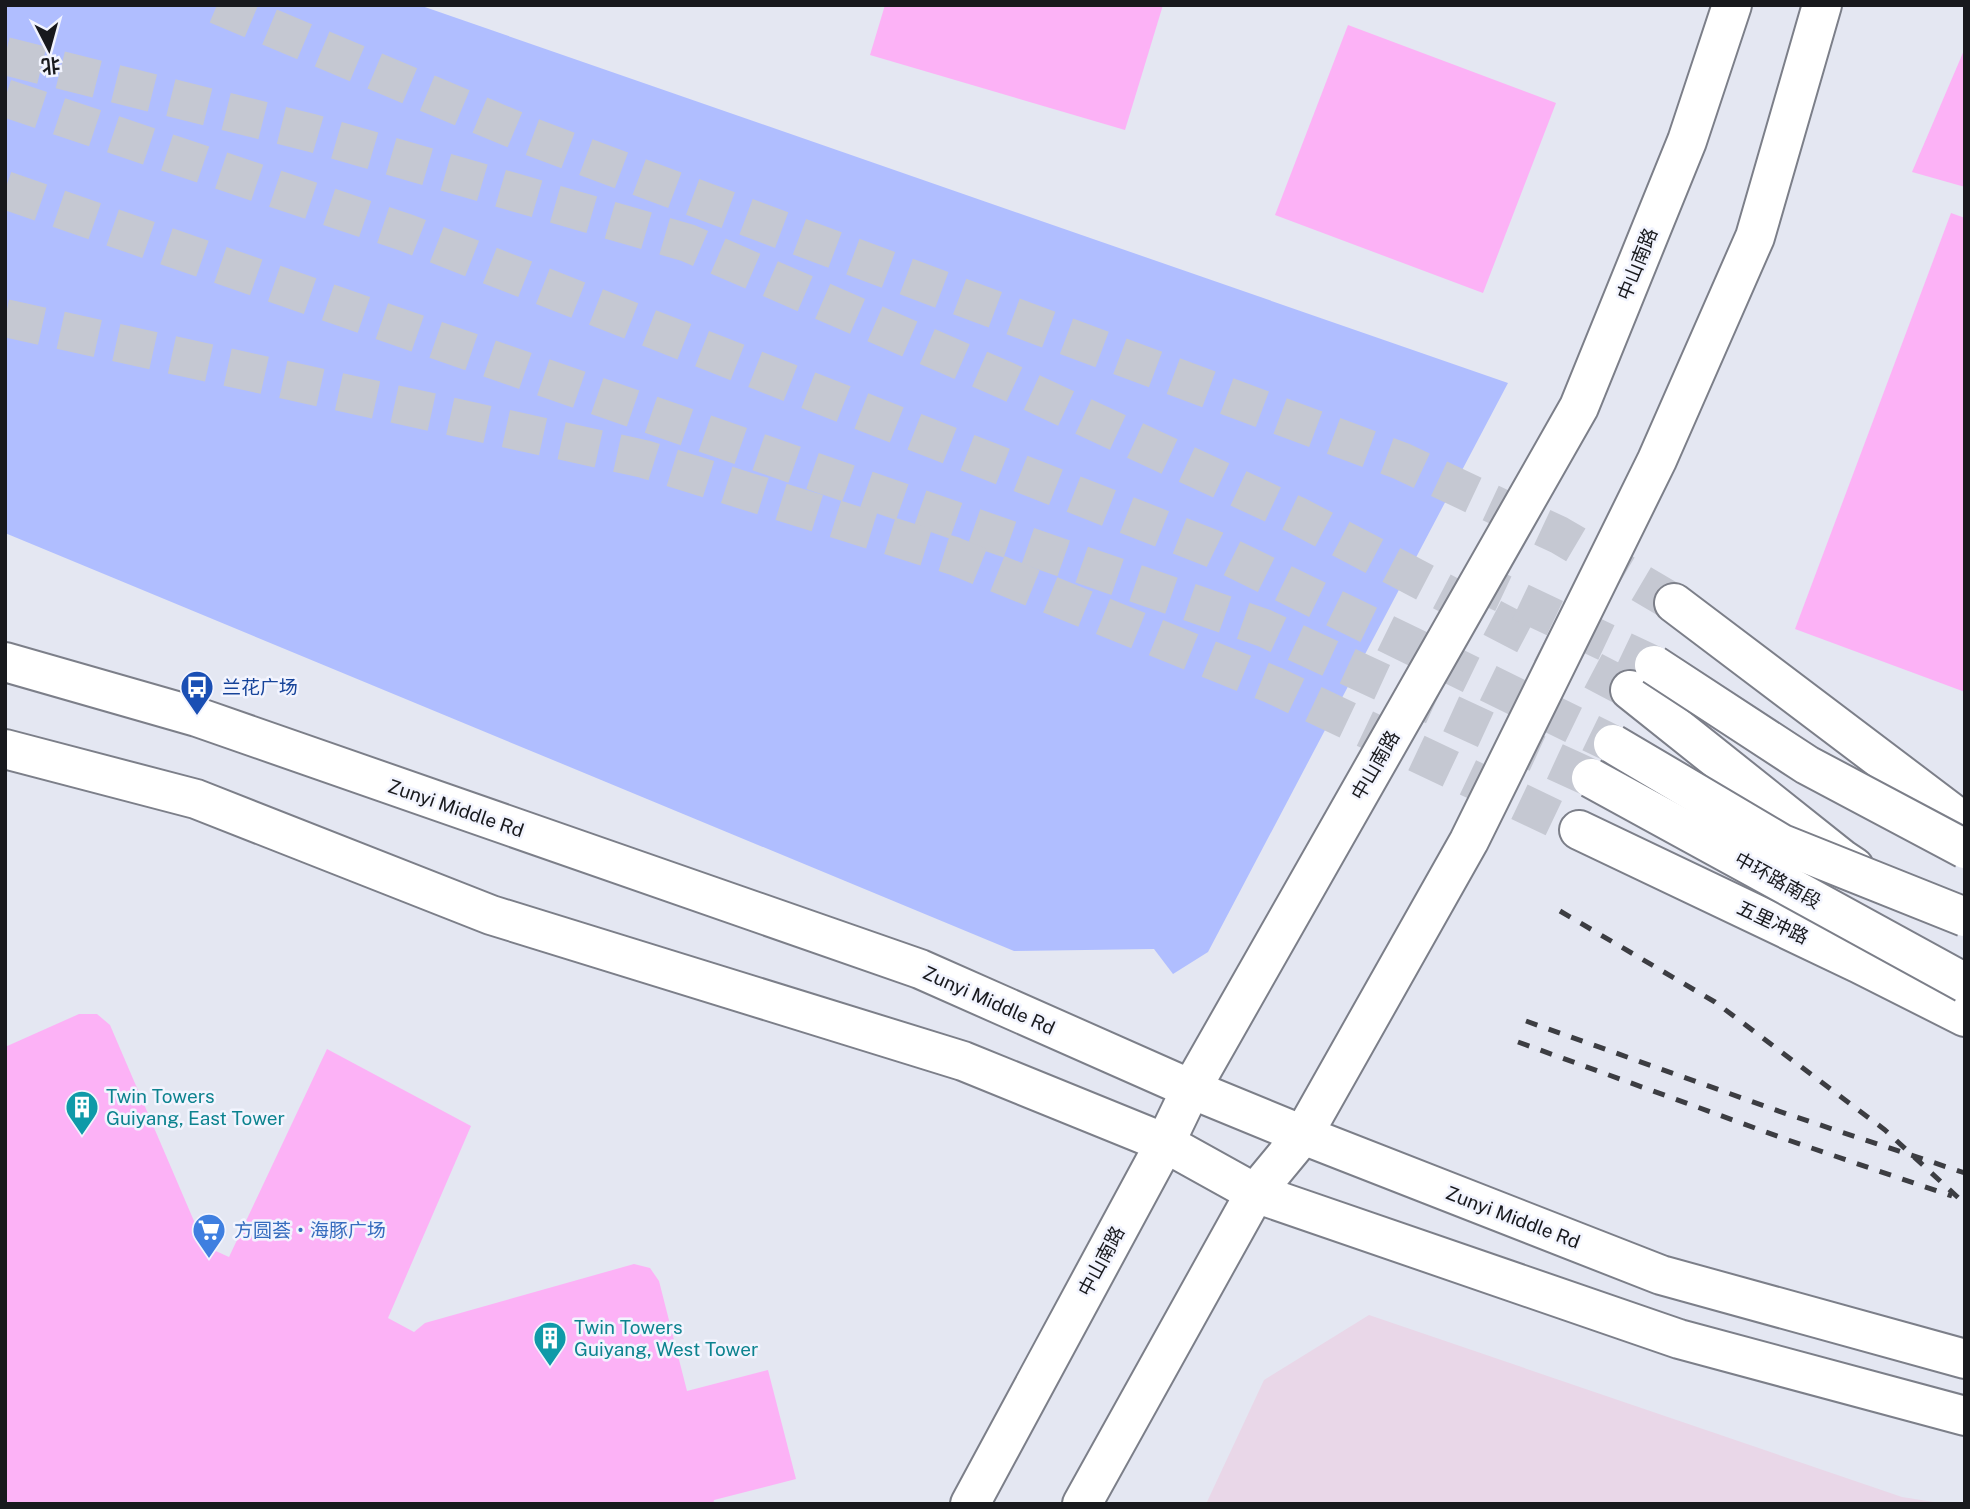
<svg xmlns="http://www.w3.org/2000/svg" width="1970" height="1509" font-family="'Public Sans','Noto Sans SC',sans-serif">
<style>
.commercial{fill:#e9d7e8}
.green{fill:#b0beff}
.building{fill:#fcb2f6}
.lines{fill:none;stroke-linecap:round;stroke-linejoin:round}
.highway-tunnel{stroke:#c5c8d2;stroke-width:38;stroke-dasharray:38 19;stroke-linecap:butt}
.secondary-casing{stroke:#7c7f89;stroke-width:42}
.highway-casing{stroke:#7c7f89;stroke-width:42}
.secondary{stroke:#fff;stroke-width:38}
.highway{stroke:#fff;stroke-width:38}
.rail{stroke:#3c3d42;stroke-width:5;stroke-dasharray:12 12;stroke-linecap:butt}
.highway-bridge-casing{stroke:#7c7f89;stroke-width:42;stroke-linecap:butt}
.highway-bridge{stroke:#fff;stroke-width:38}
.labels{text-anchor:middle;stroke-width:5;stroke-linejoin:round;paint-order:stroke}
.street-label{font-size:19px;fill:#18191d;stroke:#f2f4fe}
.transit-label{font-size:19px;fill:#164399;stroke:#f2f4fe;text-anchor:start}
.culture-label{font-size:19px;fill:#0d838f;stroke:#f2f4fe;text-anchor:start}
.shop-label{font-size:19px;fill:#366cbe;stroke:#f2f4fe;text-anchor:start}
</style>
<rect width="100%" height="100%" fill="#e4e7f2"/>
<path class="commercial" d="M1369,1315L1902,1497L1947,1504H1206L1264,1380Z"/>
<path class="green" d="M5,5H419L1508,383L1208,952L1173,974L1154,949L1014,951L5,533Z"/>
<g class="building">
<path d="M885,5H1163L1125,130L870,55Z"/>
<path d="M1348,25L1556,103L1483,293L1275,215Z"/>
<path d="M1965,48V187L1912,172Z"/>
<path d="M1951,213L1965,218V692L1795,629Z"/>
<path d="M79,1014H97L110,1025L197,1228L198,1243L229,1257L327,1049L471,1126L388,1318L414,1332L425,1323L634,1264L650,1268L659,1281L687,1391L768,1370L796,1479L714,1500L713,1504H5V1047Z"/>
</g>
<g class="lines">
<g class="highway-tunnel">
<path d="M217,5L532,137L1401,461L1559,535L1674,603"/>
<path d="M5,56L312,133L688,243L1007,381L1298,516L1630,690"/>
<path d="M5,98L407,233L1211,548L1613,744"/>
<path d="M5,190L1264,628L1591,778"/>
<path d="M5,318L644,459L954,556L1273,685L1579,830"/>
<path d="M1468,580L1489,587L1654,665"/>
</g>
<defs>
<g id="secondary">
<path d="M5,662L197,717L920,969L1191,1089L1303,1135L1661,1275L1965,1359"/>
<path d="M5,749L196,799L491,915L963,1061L1165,1143L1255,1193L1679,1339L1965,1416"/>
<path d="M970,1504L1165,1143L1191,1089L1579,407L1687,141L1732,5"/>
<path d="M1082,1504L1255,1193L1303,1135L1469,841L1657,460L1755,237L1822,5"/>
</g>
<g id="highway">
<path d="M1674,603L1965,823"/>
<path d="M1630,690L1842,859L1854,867"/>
<path d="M1579,830L1858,963L1965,1017"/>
</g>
</defs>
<use href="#secondary" class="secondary-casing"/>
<use href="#highway" class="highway-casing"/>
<use href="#secondary" class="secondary"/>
<use href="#highway" class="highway"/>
<g class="rail">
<path d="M1560,911L1715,1002L1885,1130L1965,1204"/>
<path d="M1526,1021L1787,1114L1965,1173"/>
<path d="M1518,1042L1788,1140L1952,1196"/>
</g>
<defs>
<g id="highway-bridge">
<path d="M1654,665L1807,765L1965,849"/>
<path d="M1613,744L1782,844L1965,917"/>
<path d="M1591,778L1965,983"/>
</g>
</defs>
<use href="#highway-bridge" class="highway-bridge-casing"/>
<use href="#highway-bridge" class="highway-bridge"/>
</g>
<defs>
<symbol id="bus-pin" viewBox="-11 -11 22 30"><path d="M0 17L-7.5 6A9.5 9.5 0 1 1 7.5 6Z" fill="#1a4fb4" stroke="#f2f4fe"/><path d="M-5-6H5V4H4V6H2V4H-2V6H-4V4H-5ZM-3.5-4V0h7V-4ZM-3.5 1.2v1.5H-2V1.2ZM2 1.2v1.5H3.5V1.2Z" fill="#fff"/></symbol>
<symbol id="building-pin" viewBox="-11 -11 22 30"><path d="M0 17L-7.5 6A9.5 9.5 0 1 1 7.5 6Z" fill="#0f9aa8" stroke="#f2f4fe"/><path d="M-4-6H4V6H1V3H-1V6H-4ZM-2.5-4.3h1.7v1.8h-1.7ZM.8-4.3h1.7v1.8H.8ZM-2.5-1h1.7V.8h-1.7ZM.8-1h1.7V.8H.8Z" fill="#fff"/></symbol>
<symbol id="supermarket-pin" viewBox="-11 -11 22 30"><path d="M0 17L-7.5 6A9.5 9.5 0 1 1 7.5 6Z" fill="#3f7fe0" stroke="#f2f4fe"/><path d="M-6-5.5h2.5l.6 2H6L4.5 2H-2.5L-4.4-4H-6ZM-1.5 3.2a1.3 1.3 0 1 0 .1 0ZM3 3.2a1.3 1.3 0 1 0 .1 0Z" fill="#fff"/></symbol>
</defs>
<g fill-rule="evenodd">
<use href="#bus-pin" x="178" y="668" width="38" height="52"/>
<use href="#building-pin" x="63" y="1088" width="38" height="52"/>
<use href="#supermarket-pin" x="190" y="1211" width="38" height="52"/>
<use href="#building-pin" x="531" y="1319" width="38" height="52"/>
</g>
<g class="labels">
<g class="street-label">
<text transform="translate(1637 264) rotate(-68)" y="7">中山南路</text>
<text transform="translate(1375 765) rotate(-60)" y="7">中山南路</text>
<text transform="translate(456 808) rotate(19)" y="7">Zunyi Middle Rd</text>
<text transform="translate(1778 880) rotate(29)" y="7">中环路南段</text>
<text transform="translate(1773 922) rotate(25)" y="7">五里冲路</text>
<text transform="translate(989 1000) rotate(24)" y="7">Zunyi Middle Rd</text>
<text transform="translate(1513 1217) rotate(21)" y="7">Zunyi Middle Rd</text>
<text transform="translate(1101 1261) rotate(-62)" y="7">中山南路</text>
</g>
<g class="transit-label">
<text x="222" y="694">兰花广场</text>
</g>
<g class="culture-label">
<text x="106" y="1103">Twin Towers<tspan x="106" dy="22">Guiyang, East Tower</tspan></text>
<text x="574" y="1334">Twin Towers<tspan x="574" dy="22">Guiyang, West Tower</tspan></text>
</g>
<g class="shop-label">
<text x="234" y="1237">方圆荟・海豚广场</text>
</g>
</g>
<rect width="1970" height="1509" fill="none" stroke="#18191d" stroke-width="14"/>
<g transform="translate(49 49) rotate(174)" stroke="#f2f4fe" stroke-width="5" paint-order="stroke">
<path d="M0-5L12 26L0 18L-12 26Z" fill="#18191d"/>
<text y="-10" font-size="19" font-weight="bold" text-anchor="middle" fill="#18191d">北</text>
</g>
</svg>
